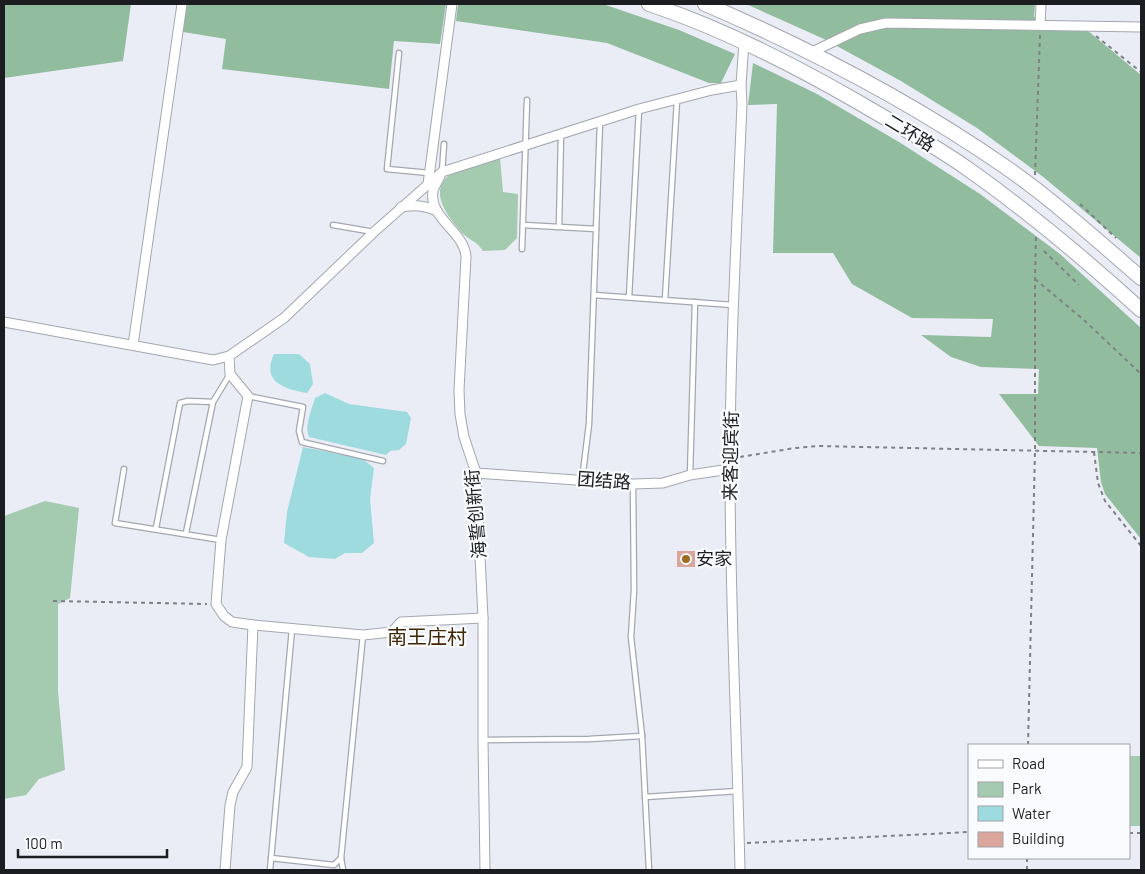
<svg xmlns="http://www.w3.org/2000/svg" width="1145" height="874" font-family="Barlow,'Noto Sans SC',sans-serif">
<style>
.green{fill:#a4caaf}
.forest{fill:#91bc9e}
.water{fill:#9ddbdf}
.building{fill:#daa69c}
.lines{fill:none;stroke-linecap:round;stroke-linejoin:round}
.lane-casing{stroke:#a4a7af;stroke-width:7}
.street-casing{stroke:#a4a7af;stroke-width:11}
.primary-casing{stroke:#a4a7af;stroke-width:16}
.path{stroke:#7f8187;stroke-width:2;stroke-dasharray:4 4;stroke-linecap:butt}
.lane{stroke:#fff;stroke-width:4.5}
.street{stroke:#fff;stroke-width:9}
.primary{stroke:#fff;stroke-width:14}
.poi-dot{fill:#9e6b21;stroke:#f9fbfe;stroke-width:2}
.labels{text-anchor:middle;stroke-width:4.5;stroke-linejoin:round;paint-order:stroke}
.street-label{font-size:18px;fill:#1c1d20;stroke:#f9fbfe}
.poi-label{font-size:18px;fill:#1c1d20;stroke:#f9fbfe;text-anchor:start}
.quarter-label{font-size:20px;fill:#402704;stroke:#f9fbfe}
</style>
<rect width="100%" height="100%" fill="#eaedf6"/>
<g class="green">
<path d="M500,158L503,192L518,194L517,238L505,250L483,251C477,241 469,240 462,233C448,217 426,190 452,173Z"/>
<path d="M45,501L79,508L70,598L58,604V691L65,770L39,779L26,795L4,799V516Z"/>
<rect x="1129" y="756" width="12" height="70"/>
</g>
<g class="forest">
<path d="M4,4H131L123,61L4,78Z"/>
<path d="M186,4H446L440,44L394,41L389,89L222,69L226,39L183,32Z"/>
<path d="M458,4H603L679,30L735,54L721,83H709L607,43L456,21Z"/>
<path d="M746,4H1035L1034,17L1087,30L1141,75V258L1042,176L977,128L901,81L824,39Z"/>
<path d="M753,63L817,94L899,142L980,194L1060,254L1141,328V539L1105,494L1101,482L1097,448L1039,446L999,394H1038L1039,369L981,367L951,357L921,335L991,337L993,319L912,318L852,284L833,253H773L777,104L748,105Z"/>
</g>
<g class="water">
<path d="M274,354H299L310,364L313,384L307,393C284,389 261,382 274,354Z"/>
<path d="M325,393L349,404L407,412L411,418L406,444L399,450L390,451L386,455L309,437C304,426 312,409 315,398Z"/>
<path d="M303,447L363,459L374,468L370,499L374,543L362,553H345L335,559L309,557L284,543L287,512Z"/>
</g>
<rect class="building" x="677" y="551" width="18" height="16"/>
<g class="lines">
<defs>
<g id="lane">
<path d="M399,53L387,169L429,173"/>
<path d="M442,172L444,144"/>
<path d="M333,225L374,232"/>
<path d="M523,225L596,229"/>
<path d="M559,227L561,134"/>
<path d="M522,249L527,100"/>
<path d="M594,295L733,305"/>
<path d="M629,297L639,109"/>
<path d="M665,300L677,100"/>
<path d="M248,396L303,407L299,431L302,442L383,461"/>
<path d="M124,469L115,523L221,540"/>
<path d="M690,475L695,302"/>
<path d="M582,480L589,424L600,122"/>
<path d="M633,484L634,590L631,637L642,736L649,870"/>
<path d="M156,528L180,403L188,401L213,402"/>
<path d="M186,533L213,402L230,374"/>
<path d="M483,740L589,739L642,736"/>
<path d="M645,797L738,791"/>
<path d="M271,858L334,865L341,858"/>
<path d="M270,870L292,629"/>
<path d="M343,870L341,858L363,635"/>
</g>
<g id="street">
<path d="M1040,25L1041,4"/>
<path d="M812,52L860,29L886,23L1141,27"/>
<path d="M440,176C438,181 434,186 433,191C428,218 465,232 466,257L459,390L460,414L464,437L476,473L483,618V740L485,870"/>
<path d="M428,184L452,4"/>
<path d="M401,207C415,205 424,205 437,211"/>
<path d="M4,322L213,360L229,356L284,318L374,232L442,172L639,109L712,90L741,85"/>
<path d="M133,345L182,4"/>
<path d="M229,356L230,374L248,396L221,540L216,604L224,616L232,622L253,625L363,635L392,632L401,622L483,618"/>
<path d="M476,473L633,484L663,483L690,475L730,469"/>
<path d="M225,870L230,805L233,792L247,767L253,625"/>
<path d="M740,870C737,737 730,603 730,470C730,348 737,226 742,104L741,85L744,42"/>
</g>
<g id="primary">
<path d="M649,4C722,28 792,64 858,102C895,124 933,144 968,169C1029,212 1086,260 1141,310"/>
<path d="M705,4C810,49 912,102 1007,168C1054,201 1098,241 1141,278"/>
</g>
</defs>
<use href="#lane" class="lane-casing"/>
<use href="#street" class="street-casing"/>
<use href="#primary" class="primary-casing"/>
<g class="path">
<path d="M1096,36L1141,72"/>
<path d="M1035,175L1040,35"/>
<path d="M1080,204L1116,238"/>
<path d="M1044,251L1079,285"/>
<path d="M1035,279L1085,321L1141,374"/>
<path d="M1094,452L1098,483L1105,501L1141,546"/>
<path d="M740,457L795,448L818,446L1141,453"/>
<path d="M53,601L207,604"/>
<path d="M1028,745L1035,451V279L1036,235"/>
<path d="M1129,833H1141"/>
<path d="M747,843L969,832"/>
<path d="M1027,870V858"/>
</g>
<use href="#lane" class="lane"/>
<use href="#street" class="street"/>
<use href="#primary" class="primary"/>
</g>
<circle class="poi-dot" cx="686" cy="559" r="5"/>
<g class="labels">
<g class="street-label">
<text transform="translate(910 133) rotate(31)" y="6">二环路</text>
<text transform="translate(731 456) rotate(-89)" y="6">来客迎宾街</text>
<text transform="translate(604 481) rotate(4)" y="6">团结路</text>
<text transform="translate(476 514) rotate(-95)" y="6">海誓创新街</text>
</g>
<g class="poi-label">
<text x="696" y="565">安家</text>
</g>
<g class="quarter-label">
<text x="427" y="644">南王庄村</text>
</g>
</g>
<rect width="1145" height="874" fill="none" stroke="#1c1d20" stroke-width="10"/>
<rect x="968" y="744" width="162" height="115" fill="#f9fbfe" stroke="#a1a2a5"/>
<rect x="978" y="760" width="25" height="8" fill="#ffffff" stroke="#a1a2a5"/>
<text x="1012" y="769" font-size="15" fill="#1c1d20">Road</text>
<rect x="978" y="782" width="25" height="15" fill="#a4caaf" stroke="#a1a2a5"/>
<text x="1012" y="794" font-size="15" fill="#1c1d20">Park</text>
<rect x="978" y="806" width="25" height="15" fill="#9ddbdf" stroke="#a1a2a5"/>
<text x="1012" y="819" font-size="15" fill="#1c1d20">Water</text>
<rect x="978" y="832" width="25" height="15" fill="#daa69c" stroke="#a1a2a5"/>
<text x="1012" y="844" font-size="15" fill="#1c1d20">Building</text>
<path d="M18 849v8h149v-8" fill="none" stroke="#1c1d20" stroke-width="2.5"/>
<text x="25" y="849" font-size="15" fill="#1c1d20" stroke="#f9fbfe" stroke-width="4" paint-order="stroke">100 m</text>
</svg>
